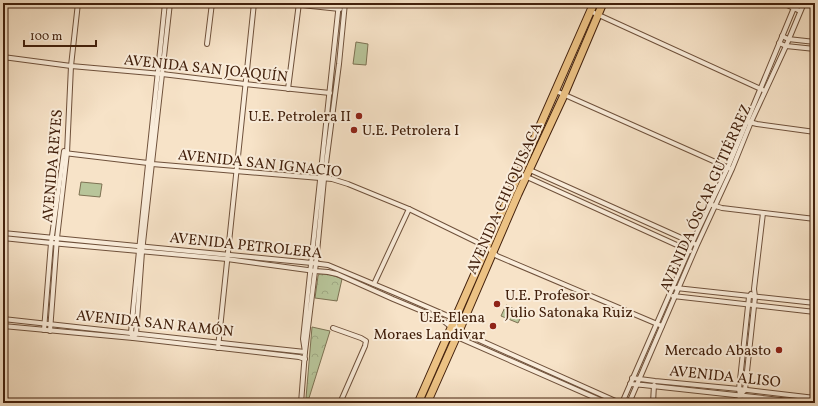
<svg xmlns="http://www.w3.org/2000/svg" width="818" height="406" font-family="Vollkorn,serif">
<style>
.grass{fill:#b8c59a;stroke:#7d7253}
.park{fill:url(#park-crowns);stroke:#7d7253}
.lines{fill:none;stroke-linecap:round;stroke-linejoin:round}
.minor-casing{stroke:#6f513b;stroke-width:6}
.primary-casing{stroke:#42200c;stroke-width:9}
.minor{stroke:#faeddb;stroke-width:4}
.primary{stroke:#ecc284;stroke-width:7}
.poi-dot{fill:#8f2418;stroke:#faeddb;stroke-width:1.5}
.labels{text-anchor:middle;stroke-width:4;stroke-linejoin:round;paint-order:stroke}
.street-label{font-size:15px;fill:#42200c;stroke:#faeddb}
.poi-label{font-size:15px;fill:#42200c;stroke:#faeddb;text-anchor:end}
</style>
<defs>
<pattern id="park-crowns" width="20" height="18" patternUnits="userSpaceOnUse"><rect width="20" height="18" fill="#b8c59a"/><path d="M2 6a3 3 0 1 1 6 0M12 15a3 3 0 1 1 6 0" fill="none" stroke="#9fa984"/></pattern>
</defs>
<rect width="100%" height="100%" fill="#f7e3c8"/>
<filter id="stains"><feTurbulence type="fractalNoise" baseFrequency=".005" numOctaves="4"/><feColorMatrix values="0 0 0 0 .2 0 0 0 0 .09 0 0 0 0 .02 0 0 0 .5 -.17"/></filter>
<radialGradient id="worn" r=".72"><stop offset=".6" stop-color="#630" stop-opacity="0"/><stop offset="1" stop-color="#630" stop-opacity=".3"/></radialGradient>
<g class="grass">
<path d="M356,42L368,44L366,65L353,64Z"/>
<path d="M81,182L102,184L100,197L79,195Z"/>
<path d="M506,305L523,313L518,323L501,316Z"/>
</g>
<g class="park">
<path d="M319,274C327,273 335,276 342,279L337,301L315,298L318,276Z"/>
<path d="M312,327L330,331L309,398H306Z"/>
</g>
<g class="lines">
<defs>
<g id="minor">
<path d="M165,3C154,113 141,223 131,333L133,338L136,334L142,252L170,3"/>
<path d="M282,3L340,9"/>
<path d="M339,3C326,115 316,227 303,339L305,352L316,263L324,179L339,64L345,3"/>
<path d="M783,3L800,11"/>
<path d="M590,11L763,90"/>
<path d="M782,36L788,39L815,42"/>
<path d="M779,43L786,46L815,49"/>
<path d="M207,44L212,3"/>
<path d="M3,57L71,66L162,74L245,84L330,93"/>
<path d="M288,89L299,3"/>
<path d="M556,91L729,168"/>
<path d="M749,122L757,124L815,132"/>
<path d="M64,153L148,163L152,164L332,179L348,184L409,209L487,247L497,256L662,326"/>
<path d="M530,170L695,244"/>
<path d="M527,177L690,251"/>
<path d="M712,205L722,208L815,219"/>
<path d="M3,233L312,263L328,265L395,293L455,319L456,327L459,331L620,403"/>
<path d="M3,238L51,243L227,259L315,271L328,272L337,274L393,299L441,319L451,327L453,333L457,337L607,403"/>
<path d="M374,284L409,209"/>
<path d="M676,288L815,303"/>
<path d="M673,296L815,312"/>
<path d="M3,319L305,352L301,403"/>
<path d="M3,326L133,338L299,357L305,359"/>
<path d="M333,328L361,338L366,341L365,346L340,403"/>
<path d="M44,330L51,243L64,151"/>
<path d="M50,331L57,238L67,153L71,66L78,3"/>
<path d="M218,348L254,3"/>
<path d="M632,378L655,381L739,389L815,398"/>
<path d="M630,384L643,385L809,403"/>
<path d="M740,395L745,390L755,297L754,289L763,213"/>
<path d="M622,403L692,243L728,167L796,3"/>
<path d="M629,403L697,245L732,169L751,122L786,46L804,3"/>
<path d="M653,403L654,385"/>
<path d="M739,403L740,395L739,389L749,297L751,294"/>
</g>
<g id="primary">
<path d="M418,403L594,3"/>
<path d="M427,403L459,331L518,194L564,95L603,3"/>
</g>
</defs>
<use href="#minor" class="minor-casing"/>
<use href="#primary" class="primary-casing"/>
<use href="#minor" class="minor"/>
<use href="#primary" class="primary"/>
</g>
<g class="poi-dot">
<circle cx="359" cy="116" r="4"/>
<circle cx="354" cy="130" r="4"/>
<circle cx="497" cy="304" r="4"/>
<circle cx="493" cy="326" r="4"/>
<circle cx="779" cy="350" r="4"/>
</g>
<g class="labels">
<g class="street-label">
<text transform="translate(206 68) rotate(6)" y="5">AVENIDA SAN JOAQUÍN</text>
<text transform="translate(260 163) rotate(6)" y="5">AVENIDA SAN IGNACIO</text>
<text transform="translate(52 166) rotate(-85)" y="5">AVENIDA REYES</text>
<text transform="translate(504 198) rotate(-66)" y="5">AVENIDA CHUQUISACA</text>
<text transform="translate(705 198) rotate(-66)" y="5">AVENIDA ÓSCAR GUTIÉRREZ</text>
<text transform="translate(246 245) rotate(6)" y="5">AVENIDA PETROLERA</text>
<text transform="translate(155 323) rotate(6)" y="5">AVENIDA SAN RAMÓN</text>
<text transform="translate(725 376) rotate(6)" y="5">AVENIDA ALISO</text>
</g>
<g class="poi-label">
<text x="351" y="121">U.E. Petrolera II</text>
<text x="362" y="135" text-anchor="start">U.E. Petrolera I</text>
<text x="505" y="300" text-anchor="start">U.E. Profesor<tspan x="505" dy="17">Julio Satonaka Ruiz</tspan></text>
<text x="485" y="322">U.E. Elena<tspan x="485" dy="17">Moraes Landivar</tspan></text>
<text x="771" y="355">Mercado Abasto</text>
</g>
</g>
<rect width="818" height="406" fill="none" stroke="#f7e3c8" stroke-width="16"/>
<rect x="4" y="4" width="810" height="398" fill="none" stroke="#42200c" stroke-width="2"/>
<rect x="8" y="8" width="802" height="390" fill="none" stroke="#42200c"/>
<path d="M24 40v6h72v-6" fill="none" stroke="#42200c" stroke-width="2"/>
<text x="30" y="40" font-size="12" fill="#42200c" stroke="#faeddb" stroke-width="3" paint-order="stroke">100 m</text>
<rect width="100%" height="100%" filter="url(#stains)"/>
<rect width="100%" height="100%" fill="url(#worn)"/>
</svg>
